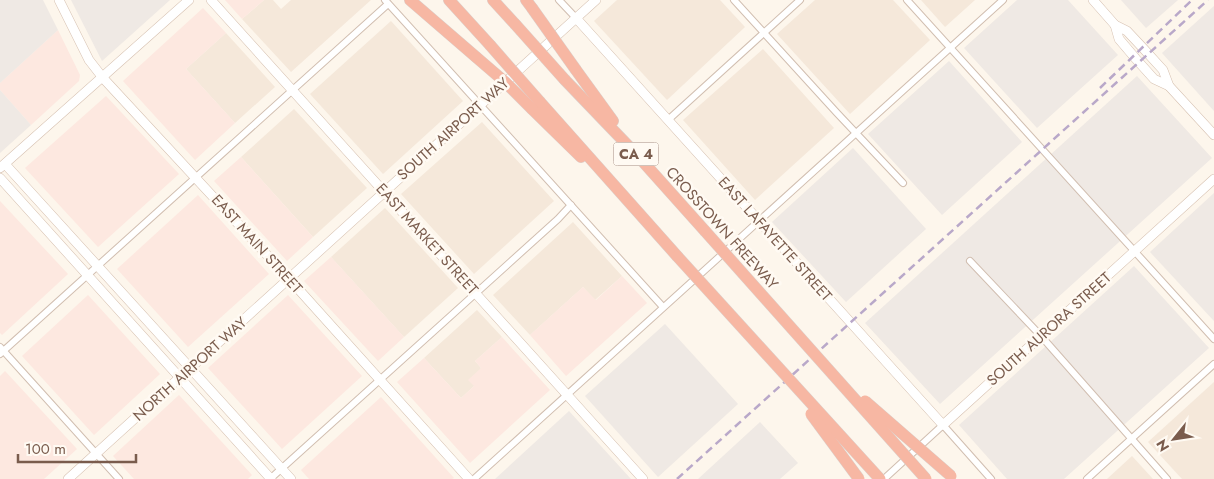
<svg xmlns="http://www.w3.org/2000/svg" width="1214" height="479" font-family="Jost,sans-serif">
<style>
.residential{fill:#f5e8da}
.commercial{fill:#fde8e0}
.industrial{fill:#efe9e4}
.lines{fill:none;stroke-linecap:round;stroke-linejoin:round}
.street-casing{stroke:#d1beb0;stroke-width:8}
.secondary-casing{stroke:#d6c0b0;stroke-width:10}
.highway-casing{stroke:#dad1cd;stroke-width:12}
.street{stroke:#fff;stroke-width:6}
.secondary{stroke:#fff;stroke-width:9}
.highway{stroke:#f7b7a3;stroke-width:11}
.rail{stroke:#b9a8c9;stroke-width:2.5;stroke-dasharray:8 5;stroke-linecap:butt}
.highway-bridge-casing{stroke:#dad1cd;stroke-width:12;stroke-linecap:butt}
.highway-bridge{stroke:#f7b7a3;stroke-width:11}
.labels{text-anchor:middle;stroke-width:5;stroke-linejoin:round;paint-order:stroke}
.shield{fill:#fffaf3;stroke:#a28b7f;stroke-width:1}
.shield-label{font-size:14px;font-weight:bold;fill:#7a5c4d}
.street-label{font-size:15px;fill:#7a5c4d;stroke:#fffaf3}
</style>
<rect width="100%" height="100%" fill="#fdf6ec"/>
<g class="residential">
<path d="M264,0H273L281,9L291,0H371L291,72L242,19Z"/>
<path d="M617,0H720L745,27L667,100L594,21Z"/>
<path d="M815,0H893L930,40L850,114L777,34Z"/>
<path d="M921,0H975L945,27Z"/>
<path d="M391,21L463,101L383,174L310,94Z"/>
<path d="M226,33L275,87L235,123L186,69Z"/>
<path d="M763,49L834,128L755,200L683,120Z"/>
<path d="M294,109L367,188L313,237L241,157Z"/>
<path d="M482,122L554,201L474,274L401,194Z"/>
<path d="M385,208L458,288L404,337L331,257Z"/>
<path d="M573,222L622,276L595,300L583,287L530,335L493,295Z"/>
<path d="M477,310L502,337L475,361L481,368L474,386L461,398L424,358Z"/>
<path d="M1214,382V479H1182L1148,442Z"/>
<path d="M1132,456L1153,479H1107Z"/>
</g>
<g class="commercial">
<path d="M225,0H264L242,19Z"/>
<path d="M203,8L226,33L186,69L235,123L195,160L123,81Z"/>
<path d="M58,30L80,75L79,81L31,125L0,90V83Z"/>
<path d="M106,96L179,174L98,247L25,168Z"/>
<path d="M241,157L313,237L287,261L214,181Z"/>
<path d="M198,195L269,274L188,347L117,269Z"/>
<path d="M0,201L68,274L2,335L0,333Z"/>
<path d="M331,257L404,337L378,361L304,281Z"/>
<path d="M622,276L647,303L566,376L530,335L583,287L596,300Z"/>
<path d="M88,295L160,374L94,435L22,356Z"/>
<path d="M288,295L362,376L282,449L208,368Z"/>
<path d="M502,337L550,390L470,463L397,382L424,358L461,398L474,386L468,380L481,368L475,361Z"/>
<path d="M5,371L77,449L44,479H0V376Z"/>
<path d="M179,395L252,475L248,479H134L113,456Z"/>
<path d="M381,397L454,478L452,479H309L301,470Z"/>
</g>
<g class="industrial">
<path d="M0,0H43L58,30L0,83Z"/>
<path d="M71,0H170L102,61Z"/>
<path d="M1017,0H1068L1118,55L1037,128L964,48Z"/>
<path d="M1121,0H1178L1146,28Z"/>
<path d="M1214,6V111L1162,53Z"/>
<path d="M949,61L1022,142L942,215L868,134Z"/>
<path d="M1137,76L1212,158L940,404L865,323Z"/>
<path d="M0,90L31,125L0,153Z"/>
<path d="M853,148L926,229L846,302L772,222Z"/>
<path d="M1214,193V321L1150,252Z"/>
<path d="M1134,266L1209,348L1064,479H1007L959,425Z"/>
<path d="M665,324L738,404L658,477L585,396Z"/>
<path d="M569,411L631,479H495Z"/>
<path d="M760,422L798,463L780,479H698Z"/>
</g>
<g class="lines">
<defs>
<g id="street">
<path d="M385,0L663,307"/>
<path d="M559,0L576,18"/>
<path d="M734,0L837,113L903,183"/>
<path d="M907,0L1214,339"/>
<path d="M668,120L800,0"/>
<path d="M970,261L1041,336L1167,479"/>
<path d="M0,347L119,479"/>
<path d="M0,354L388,4"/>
<path d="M270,479L558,219L571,205"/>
<path d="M474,479L1003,0"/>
<path d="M884,479L943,425L991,479"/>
<path d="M1087,479L1214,364"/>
</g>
<g id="secondary">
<path d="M59,0L89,60L103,78L292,282L469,479"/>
<path d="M211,0L643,479"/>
<path d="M1093,0L1115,25L1127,31L1142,47L1163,70L1169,86L1214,135"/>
<path d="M576,18L943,425L1214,179"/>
<path d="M1115,25L1119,39L1136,59L1154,79L1169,86"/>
<path d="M5,164L291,479"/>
<path d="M0,168L189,0"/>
<path d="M0,178L271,479"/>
<path d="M68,479L596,0"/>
</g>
<g id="highway">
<path d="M410,0L476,57"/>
<path d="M449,0L490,45"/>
<path d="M493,0L515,24"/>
<path d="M526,0L532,8"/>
<path d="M576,70L613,121"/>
<path d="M565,80L637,155L705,231"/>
<path d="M540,102L677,256"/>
<path d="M532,109L581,157"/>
</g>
</defs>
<use href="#street" class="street-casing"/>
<use href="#secondary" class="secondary-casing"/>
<use href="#highway" class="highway-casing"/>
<use href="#street" class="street"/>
<use href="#secondary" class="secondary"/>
<use href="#highway" class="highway"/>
<g class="rail">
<path d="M1100,88L1192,0"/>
<path d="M677,479L1208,0"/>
</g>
<defs>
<g id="highway-bridge">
<path d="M532,8L576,70"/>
<path d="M515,24L565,80"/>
<path d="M490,45L540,102"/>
<path d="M476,57L505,82L532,109"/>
<path d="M705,231L926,479"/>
<path d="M677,256L880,479"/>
<path d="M865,401L951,476"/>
<path d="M811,414L859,479"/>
</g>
</defs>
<use href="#highway-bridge" class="highway-bridge-casing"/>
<use href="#highway-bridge" class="highway-bridge"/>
</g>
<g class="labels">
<rect class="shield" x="613.5" y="142.5" width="45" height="23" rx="4"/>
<g class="shield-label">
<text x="636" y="159">CA 4</text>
</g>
<g class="street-label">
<text transform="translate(453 129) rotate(-42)" y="5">SOUTH AIRPORT WAY</text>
<text transform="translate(722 228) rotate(48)" y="5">CROSSTOWN FREEWAY</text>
<text transform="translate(427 239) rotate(48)" y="5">EAST MARKET STREET</text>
<text transform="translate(775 239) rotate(48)" y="5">EAST LAFAYETTE STREET</text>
<text transform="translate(257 244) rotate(48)" y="5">EAST MAIN STREET</text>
<text transform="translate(1049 329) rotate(-42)" y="5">SOUTH AURORA STREET</text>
<text transform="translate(190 369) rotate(-42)" y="5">NORTH AIRPORT WAY</text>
</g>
</g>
<g transform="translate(1174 439) rotate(240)" stroke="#fffaf3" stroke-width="4" paint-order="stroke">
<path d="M0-4L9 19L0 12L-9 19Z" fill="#7a5c4d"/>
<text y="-8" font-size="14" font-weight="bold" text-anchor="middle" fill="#7a5c4d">N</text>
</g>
<path d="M18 454v8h118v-8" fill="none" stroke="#7a5c4d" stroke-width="2.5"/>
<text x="25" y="454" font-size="15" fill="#7a5c4d" stroke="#fffaf3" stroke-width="4" paint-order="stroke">100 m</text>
</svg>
